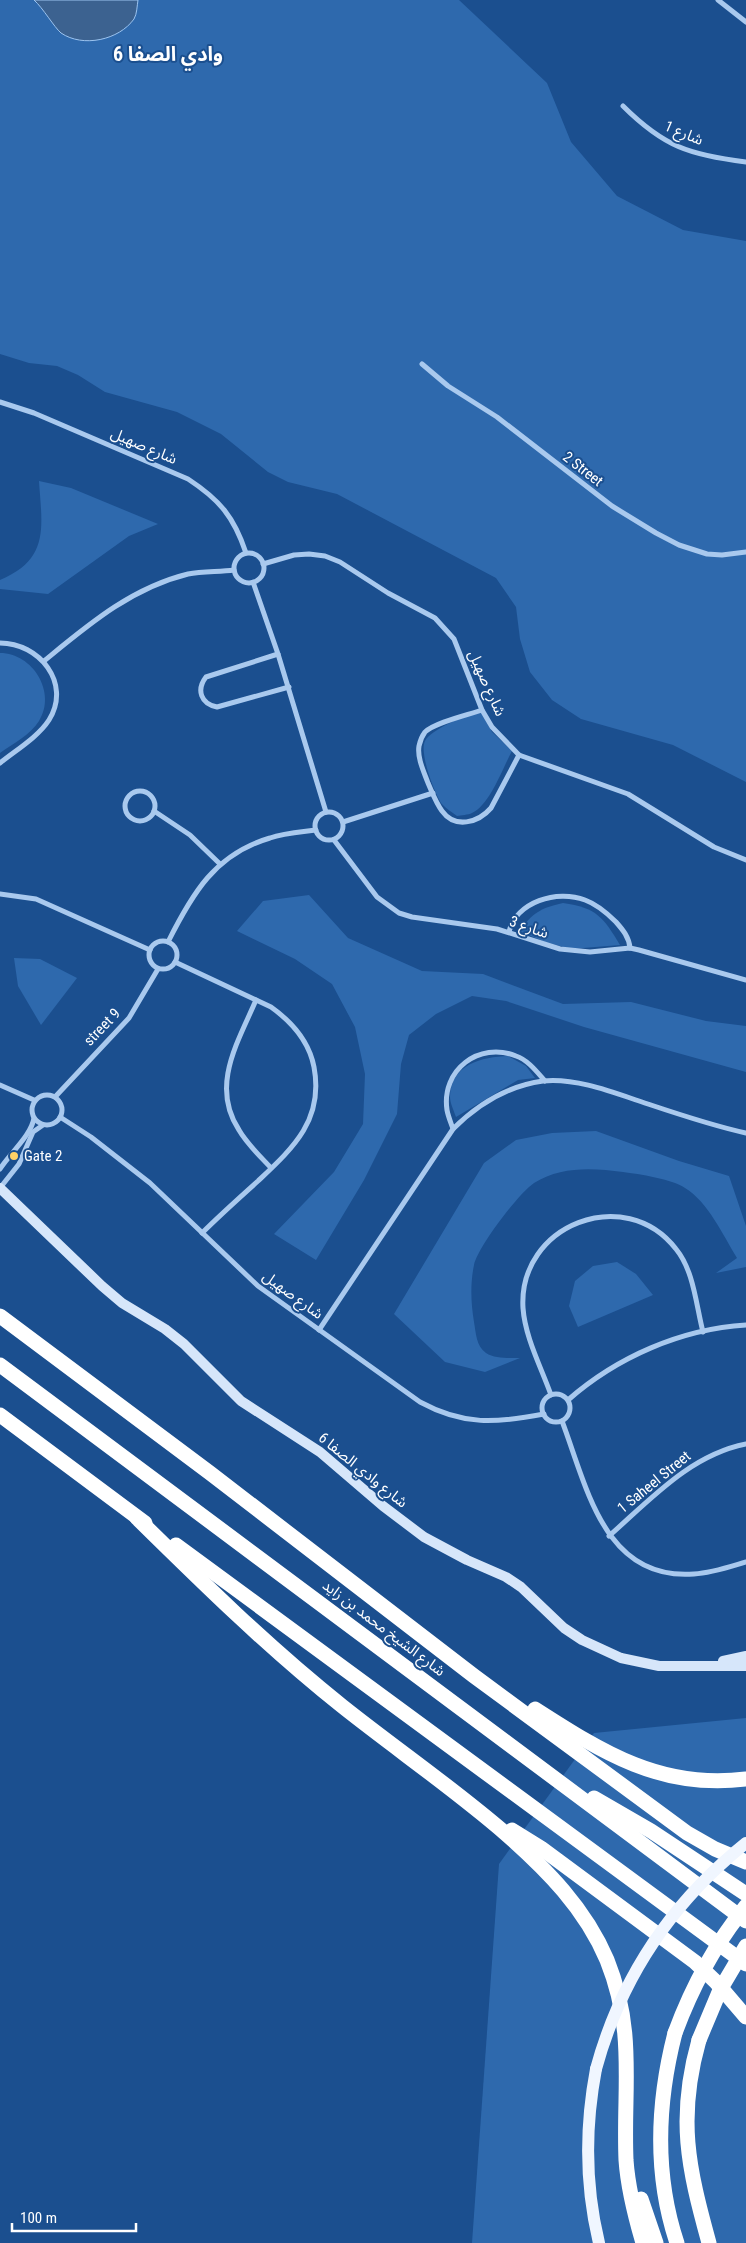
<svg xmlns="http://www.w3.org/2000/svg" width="746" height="2243" font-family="'Roboto Condensed','Noto Sans Arabic',sans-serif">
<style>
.green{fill:#2e69ad}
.water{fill:#3c6290;stroke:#9cc4f0}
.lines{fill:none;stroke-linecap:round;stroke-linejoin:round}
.street{stroke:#a9c9ee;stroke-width:5}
.secondary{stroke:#d6e6fa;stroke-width:10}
.primary{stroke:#f0f6ff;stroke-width:12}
.highway{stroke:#fff;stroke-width:15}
.primary-bridge{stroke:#f0f6ff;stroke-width:12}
.highway-bridge{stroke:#fff;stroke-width:15}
.poi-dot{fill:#ffd166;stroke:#1b4f8f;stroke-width:2}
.labels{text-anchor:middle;stroke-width:4;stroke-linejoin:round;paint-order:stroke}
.street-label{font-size:15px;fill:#fff;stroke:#1b4f8f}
.poi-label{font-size:15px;fill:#fff;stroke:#1b4f8f;text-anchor:start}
.district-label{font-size:20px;font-weight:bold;fill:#fff;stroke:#1b4f8f}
</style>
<rect width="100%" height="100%" fill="#1b4f8f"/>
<g class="green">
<path d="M0,0H459L547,83L571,142L617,196L683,230L746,241V782L673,745L581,719L552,700L530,672L520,639L516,607L496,578L337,494L288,482L268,472L221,434L177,412L105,392L78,375L57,366L29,363L0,354Z"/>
<path d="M39,481L71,488L158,524L129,536L48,594L0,589V580C50,559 42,527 39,481Z"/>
<path d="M0,653C33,653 57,693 39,721C30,735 14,743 0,753Z"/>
<path d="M479,709L492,732L512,751C503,767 490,805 472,813C468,815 461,815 457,816C452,812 445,808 441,803C434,792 419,752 425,741C431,729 466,716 479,709Z"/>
<path d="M309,895L348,938L422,971L483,974L563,1004L631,1002L706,1021L746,1026V1072L584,1027L506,1001L472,996L436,1014L409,1035L401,1064L397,1114L364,1180L316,1260L274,1234L334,1172L363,1124L365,1074L355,1027L332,984L295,959L237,931L263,901Z"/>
<path d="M563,903C597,908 603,917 620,945L571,949L545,942L519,931C533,913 540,908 563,903Z"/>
<path d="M14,958L40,959L77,978L41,1025L18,986Z"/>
<path d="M508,1056L526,1066L535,1078L518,1080L456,1117C454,1111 450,1103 450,1097C451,1064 482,1057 508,1056Z"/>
<path d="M596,1131L679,1161L729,1176L746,1226V1267L716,1273L737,1258C723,1235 708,1202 685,1188C672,1179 639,1174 623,1172C593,1168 561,1166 534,1183C518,1194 478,1247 474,1265C470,1284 471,1304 474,1322C476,1333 476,1346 486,1353C495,1359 510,1358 520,1358L485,1372L445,1362L394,1314L484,1163L516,1140L552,1133Z"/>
<path d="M617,1262L636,1274L653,1295L578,1327L569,1306L575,1281L593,1266Z"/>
<path d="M746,1718V2243H472L499,1864L594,1733Z"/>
</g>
<path class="water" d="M34,0H138C137,6 137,14 134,19C119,40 83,48 61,33C54,27 43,8 34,0Z"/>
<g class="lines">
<g class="street">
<path d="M718,0L746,22"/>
<path d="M623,106C664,147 690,155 746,162"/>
<path d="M422,364L448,386L497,417L612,506L656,533L679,545L707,554L722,555L746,552"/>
<path d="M0,402L34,413L188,479C220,500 234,517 246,553"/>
<circle cx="249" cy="568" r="15"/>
<path d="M263,564L294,555L309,554L325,556L340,562L388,593L435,618L454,639L482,710L492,727L519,755L628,794L714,847L746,860"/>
<path d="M253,582L278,654L326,812"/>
<path d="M0,643C39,643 72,683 49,720C38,737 16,750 0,763"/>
<path d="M278,654L206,677C196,690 201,704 217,707L289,687"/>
<path d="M44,661C88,625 131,588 188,574C203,571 219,572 234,570"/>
<path d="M482,710C468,715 436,722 425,732C422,736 420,741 419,746C417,758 424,772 428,783C432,792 436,803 442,811C455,829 478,823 491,808L519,755"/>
<circle cx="140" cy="806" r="15"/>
<path d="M154,811L190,835L220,864"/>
<circle cx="329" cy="826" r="14"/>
<path d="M343,822L433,793"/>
<path d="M334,840L377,897L399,913L412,917L497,929L560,949L590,952L630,948L639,950L746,980"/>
<path d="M0,894L36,899L150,950"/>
<path d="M509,932C516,902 557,889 585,900C596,904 608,914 616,922C623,930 629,937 630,948"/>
<circle cx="163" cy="955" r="14"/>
<path d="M168,942C192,894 215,854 270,838C284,833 301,832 316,830"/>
<path d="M175,962L271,1007C292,1022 309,1041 314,1067C324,1120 293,1148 258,1181C239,1198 220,1215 202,1233"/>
<path d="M256,1000C238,1042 210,1086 239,1130C247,1144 260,1156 271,1168"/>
<path d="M0,1085L34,1100"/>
<circle cx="47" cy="1110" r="15"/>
<path d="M55,1097L129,1018L158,969"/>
<path d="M60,1117L91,1137L150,1183L258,1286L420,1402C464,1426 496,1423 544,1414"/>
<path d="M453,1129C451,1123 448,1116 447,1110C441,1070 479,1041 516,1056C528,1060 537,1072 545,1081"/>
<path d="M0,1169C10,1153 31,1136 34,1118"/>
<path d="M0,1188L19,1164L33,1132L43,1125"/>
<path d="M319,1330L453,1129C478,1104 507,1086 543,1081C574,1078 607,1090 636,1100C672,1112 709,1125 746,1133"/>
<circle cx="556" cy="1408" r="14"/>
<path d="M551,1395C541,1367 525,1337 523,1308C518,1225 625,1183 676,1249C694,1271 696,1305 703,1332"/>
<path d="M568,1400C617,1357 681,1329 746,1325"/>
<path d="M562,1421C587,1487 604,1581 694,1574C712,1573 729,1567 746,1562"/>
<path d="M609,1536C650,1500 690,1455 746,1444"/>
</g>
<g class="secondary">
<path d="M0,1188L102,1286L122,1303L165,1329L184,1344L241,1401L320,1452L383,1506L424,1537L467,1560L506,1577L521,1587L564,1628L582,1640L621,1658L659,1666H746"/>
<path d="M723,1661L746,1656"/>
</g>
<path class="primary" d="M596,2069C585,2127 585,2185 599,2243"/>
<g class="highway">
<path d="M0,1316L210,1473L474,1676L687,1833L715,1849L746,1862"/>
<path d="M0,1365L746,1921"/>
<path d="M0,1415L145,1523"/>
<path d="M137,1518C203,1583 269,1648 342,1706C396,1749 453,1788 505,1833C547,1870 585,1908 607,1960C636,2032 623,2087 626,2160C628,2189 635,2216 643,2243"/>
<path d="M176,1545L746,1964"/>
<path d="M535,1709C602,1752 661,1790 746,1779"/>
<path d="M594,1798L651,1831L746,1894"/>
<path d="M512,1830L541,1848L695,1962L716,1982L746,2017"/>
<path d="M675,2033C657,2103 654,2174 677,2243"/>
<path d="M699,2040C677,2118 688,2167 709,2243"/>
<path d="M641,2199L656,2243"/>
</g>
<path class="primary-bridge" d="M596,2069C621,1977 671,1903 746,1843"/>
<g class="highway-bridge">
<path d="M675,2033C692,1987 715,1944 746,1906"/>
<path d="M699,2040L720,1990L746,1946"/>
</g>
</g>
<circle class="poi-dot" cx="14" cy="1156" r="5"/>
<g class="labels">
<g class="street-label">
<text transform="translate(684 133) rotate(23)" y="5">شارع 1</text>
<text transform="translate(144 446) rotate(23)" y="5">شارع صهيل</text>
<text transform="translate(583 469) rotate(38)" y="5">2 Street</text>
<text transform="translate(487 683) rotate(66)" y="5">شارع صهيل</text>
<text transform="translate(529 927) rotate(19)" y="5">3 شارع</text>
<text transform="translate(102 1027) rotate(-46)" y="5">street 9</text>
<text transform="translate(293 1295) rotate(36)" y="5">شارع صهيل</text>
<text transform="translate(363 1470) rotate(39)" y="5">شارع وادي الصفا 6</text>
<text transform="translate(654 1482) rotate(-39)" y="5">1 Saheel Street</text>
<text transform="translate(384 1628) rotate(37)" y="5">شارع الشيخ محمد بن زايد</text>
</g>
<g class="poi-label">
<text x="24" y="1161">Gate 2</text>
</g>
<g class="district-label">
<text x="168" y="61">وادي الصفا 6</text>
</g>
</g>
<path d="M12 2223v8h124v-8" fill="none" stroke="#ffffff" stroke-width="2.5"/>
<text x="20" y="2223" font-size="15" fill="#ffffff" stroke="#1b4f8f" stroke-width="4" paint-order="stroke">100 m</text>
</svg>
